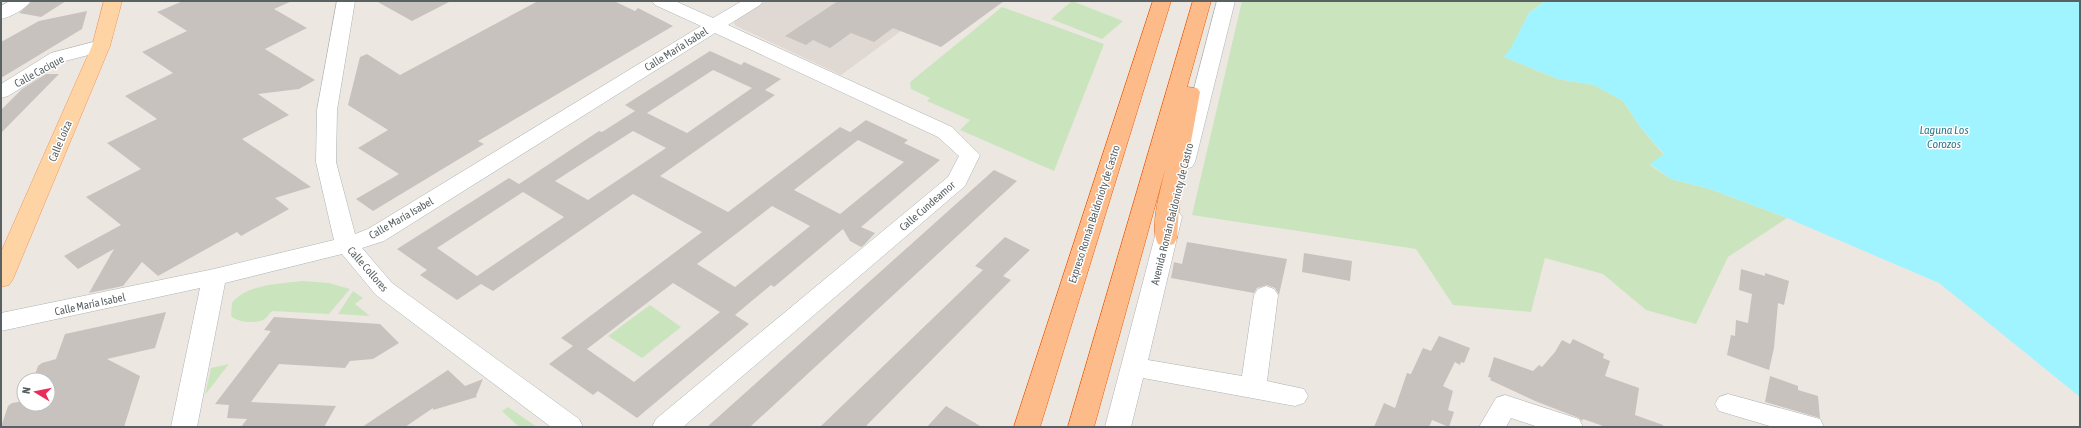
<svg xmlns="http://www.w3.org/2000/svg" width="2081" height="428" font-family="'Asap Condensed',sans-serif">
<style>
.education{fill:#dfd8d3}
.green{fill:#cae5be}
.water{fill:#a0f4ff}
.building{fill:#c8c2bf;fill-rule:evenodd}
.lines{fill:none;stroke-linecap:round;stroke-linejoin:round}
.minor-casing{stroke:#adb3b5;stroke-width:1}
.major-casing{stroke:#f19557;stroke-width:1}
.highway-casing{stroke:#ef5900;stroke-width:1}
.minor{fill:#fff;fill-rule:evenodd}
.major{fill:#ffd4a5;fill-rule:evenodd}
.highway{fill:#fdbb89;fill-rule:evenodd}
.labels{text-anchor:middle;stroke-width:3;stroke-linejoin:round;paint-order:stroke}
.street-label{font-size:11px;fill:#5a6163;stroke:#fff}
.water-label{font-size:12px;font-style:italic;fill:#337b8d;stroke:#fff}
</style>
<rect width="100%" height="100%" fill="#ede7e2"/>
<path class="education" d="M766,1H942L841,75L736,26L734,24L735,20Z"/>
<g class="green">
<path d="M1072,1L1123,21L1102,39L1051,19Z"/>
<path d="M1242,1H1545L1529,13L1511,49L1504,57L1558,79L1594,85L1623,101L1641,128L1664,155L1650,165L1671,179L1710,189L1787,218L1728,257L1696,324L1646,310L1603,274L1545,258L1531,312L1453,305L1416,249L1192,215Z"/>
<path d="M1002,7L1104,44L1054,171L960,130L970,120L927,101L930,98L911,89L910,82Z"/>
<path d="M302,281L329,283L350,289L329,314L272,311C269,314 267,318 263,320C255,324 236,322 231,316L232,303C247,284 279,284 302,281Z"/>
<path d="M353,291L363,298L355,304L370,316L338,314Z"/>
<path d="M650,305L681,327L642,358L608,336Z"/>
<path d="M229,364L205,395L211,368Z"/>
<path d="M508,407L537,427H519L502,411Z"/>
</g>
<path class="water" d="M1545,1H2080V397L1939,283L1787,218L1710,189L1671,179L1650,164L1664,154L1641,128L1623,101L1594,85L1558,79L1504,57L1511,48L1529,13Z"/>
<g class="building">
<path d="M32,1H66L41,17L19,13Z"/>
<path d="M183,1H292L274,9L307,28L265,49L315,80L299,89L258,94L289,115L242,139L311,187L275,198L289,209L241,236L237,232L158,276L142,262L123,286L89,293L114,249L78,269L64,256L121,225L86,197L141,169L107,143L157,119L125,96L173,73L142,52L187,31L157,12Z"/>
<path d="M376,1H451L412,21Z"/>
<path d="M538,1H614L635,11L638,8L673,26L478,141L484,144L373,211L356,199L399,174L358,148L388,130L348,105L360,57L367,54L400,75Z"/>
<path d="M838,1H1004L941,47L893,28L874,42L851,33L830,48L813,40L806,45L785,36Z"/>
<path d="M87,11L82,29L1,78V42L39,21Z"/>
<path d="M710,51L741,65L744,62L781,79L765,90L775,95L660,176L728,212L840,127L850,132L866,120L908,140L904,143L940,160L861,227L875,233L864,245L861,247L850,241L843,229L774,287L771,285L735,315L749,324L637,418L598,391L593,395L549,364L573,346L561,338L702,232L633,194L493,291L481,284L457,300L420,275L427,270L397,249L509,178L519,184L599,131L602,132L635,111L625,105ZM713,70L752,88L687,133L647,113ZM633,131L666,148L588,200L555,181ZM858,140L904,162L840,214L794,190ZM523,192L564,217L477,276L437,248ZM772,206L810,226L735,287L697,264ZM673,283L720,312L634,382L587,349Z"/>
<path d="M46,74H59L1,133V110L22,89Z"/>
<path d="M994,170L1017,181L750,427H707Z"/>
<path d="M1005,237L1030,250L1003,276L1011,280L865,427H820L983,270L975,266Z"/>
<path d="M1187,242L1287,259L1279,295L1275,288L1267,285L1257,288L1254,293L1171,278L1174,262L1182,264Z"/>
<path d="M1304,253L1352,261L1350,281L1302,272Z"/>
<path d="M1741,269L1765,276V273L1789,281L1784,305L1778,303L1774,348L1769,370L1727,355L1731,335L1735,336L1736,320L1748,323L1752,294L1739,290Z"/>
<path d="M166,312L155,348L107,359L140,376L124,427H1L8,406L12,403L24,401V404H48V380H33L38,366L42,363L56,359L65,334Z"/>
<path d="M274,317L380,324L399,343L373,359L350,361L345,368L279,364L251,402L336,406L324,427H241L247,419L227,418L229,405L215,404L271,331L264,330Z"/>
<path d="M1439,336L1470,348L1464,363L1461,362L1460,365L1455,362L1443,386L1453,391L1448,410L1454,412L1449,427L1432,420L1429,427H1374L1384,403L1395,408L1407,373L1411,374L1423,348L1431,351Z"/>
<path d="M1573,339L1604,354L1603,358L1610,361L1605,376L1639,388L1635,415L1663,425V427H1606L1583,419L1582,421L1579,418L1535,401L1490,380L1491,378L1488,377L1494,357L1533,371L1539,365L1542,367L1555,352L1562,340L1570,344Z"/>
<path d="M448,370L465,386L483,379L476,396L477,397L433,410V408L405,427H362Z"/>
<path d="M1770,376L1798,386V390L1818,396L1820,418L1765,402Z"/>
<path d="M946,406L982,427H927Z"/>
</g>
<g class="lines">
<defs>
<g id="minor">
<path d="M10,1H31C25,9 11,17 1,19V6Z"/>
<path d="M337,1H355L337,110L336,162L355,234L368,229L701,26L655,5L652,1H675L713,18L742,1H763L760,5L728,25L952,127L980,155L965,186L683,427H652L656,419L948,177L959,156L938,137L715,33L384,241L362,248L392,283L579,419L583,427H551L376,295L342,254L225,283L197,427H171L200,288L1,331V313L214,269L334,240L316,162L317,110Z"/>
<path d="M1217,1H1235L1195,162L1192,167L1185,169L1178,167L1175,162Z"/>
<path d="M101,40L108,42L110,46L108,50L65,61L8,96L1,98V84L51,53Z"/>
<path d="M1171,209L1179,212L1182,217L1148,360L1242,376L1254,295L1258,289L1266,286L1274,289L1278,295L1267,381L1304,389L1308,396L1304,403L1295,406L1143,378L1131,427H1105L1160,217L1163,212Z"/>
<path d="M1728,394L1820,419L1824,427H1773L1719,411L1715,404L1719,397Z"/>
<path d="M1505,395L1579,419L1583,427H1538L1511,418L1506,427H1479L1496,398Z"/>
</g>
<path id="major" d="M104,1H122L110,46L13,279L9,285L1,287V252L92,46Z"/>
<g id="highway">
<path d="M1153,1H1171L1040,427H1014Z"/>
<path d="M1193,1H1211L1187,87L1197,88L1200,92L1179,207L1177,238L1174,244L1166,246L1158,244C1149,228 1161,188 1165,170L1094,427H1068Z"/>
</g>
</defs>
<use href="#minor" class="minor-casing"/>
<use href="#major" class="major-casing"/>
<use href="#highway" class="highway-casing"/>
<use href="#minor" class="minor"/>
<use href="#major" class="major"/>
<use href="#highway" class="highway"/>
</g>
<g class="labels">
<g class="street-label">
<text transform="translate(676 49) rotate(-32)" y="4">Calle María Isabel</text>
<text transform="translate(39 71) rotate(-29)" y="4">Calle Cacique</text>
<text transform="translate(60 141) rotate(-67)" y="4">Calle Loíza</text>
<text transform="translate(927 206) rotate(-41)" y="4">Calle Cundeamor</text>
<text transform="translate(1094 214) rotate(-72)" y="4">Expreso Román Baldorioty de Castro</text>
<text transform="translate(1172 214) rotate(-76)" y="4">Avenida Román Baldorioty de Castro</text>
<text transform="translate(401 218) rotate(-30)" y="4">Calle María Isabel</text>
<text transform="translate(368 269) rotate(49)" y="4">Calle Collores</text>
<text transform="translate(90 304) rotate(-12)" y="4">Calle María Isabel</text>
</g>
<g class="water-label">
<text x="1944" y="134">Laguna Los<tspan x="1944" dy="14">Corozos</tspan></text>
</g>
</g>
<rect width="2081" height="428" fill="none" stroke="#5a6163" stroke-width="4"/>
<g transform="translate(36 392) rotate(280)"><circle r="19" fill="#ffffff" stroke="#bdc0c1"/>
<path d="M0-3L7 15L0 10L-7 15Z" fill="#e92c59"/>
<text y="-6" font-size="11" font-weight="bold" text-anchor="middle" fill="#5a6163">N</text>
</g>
</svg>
